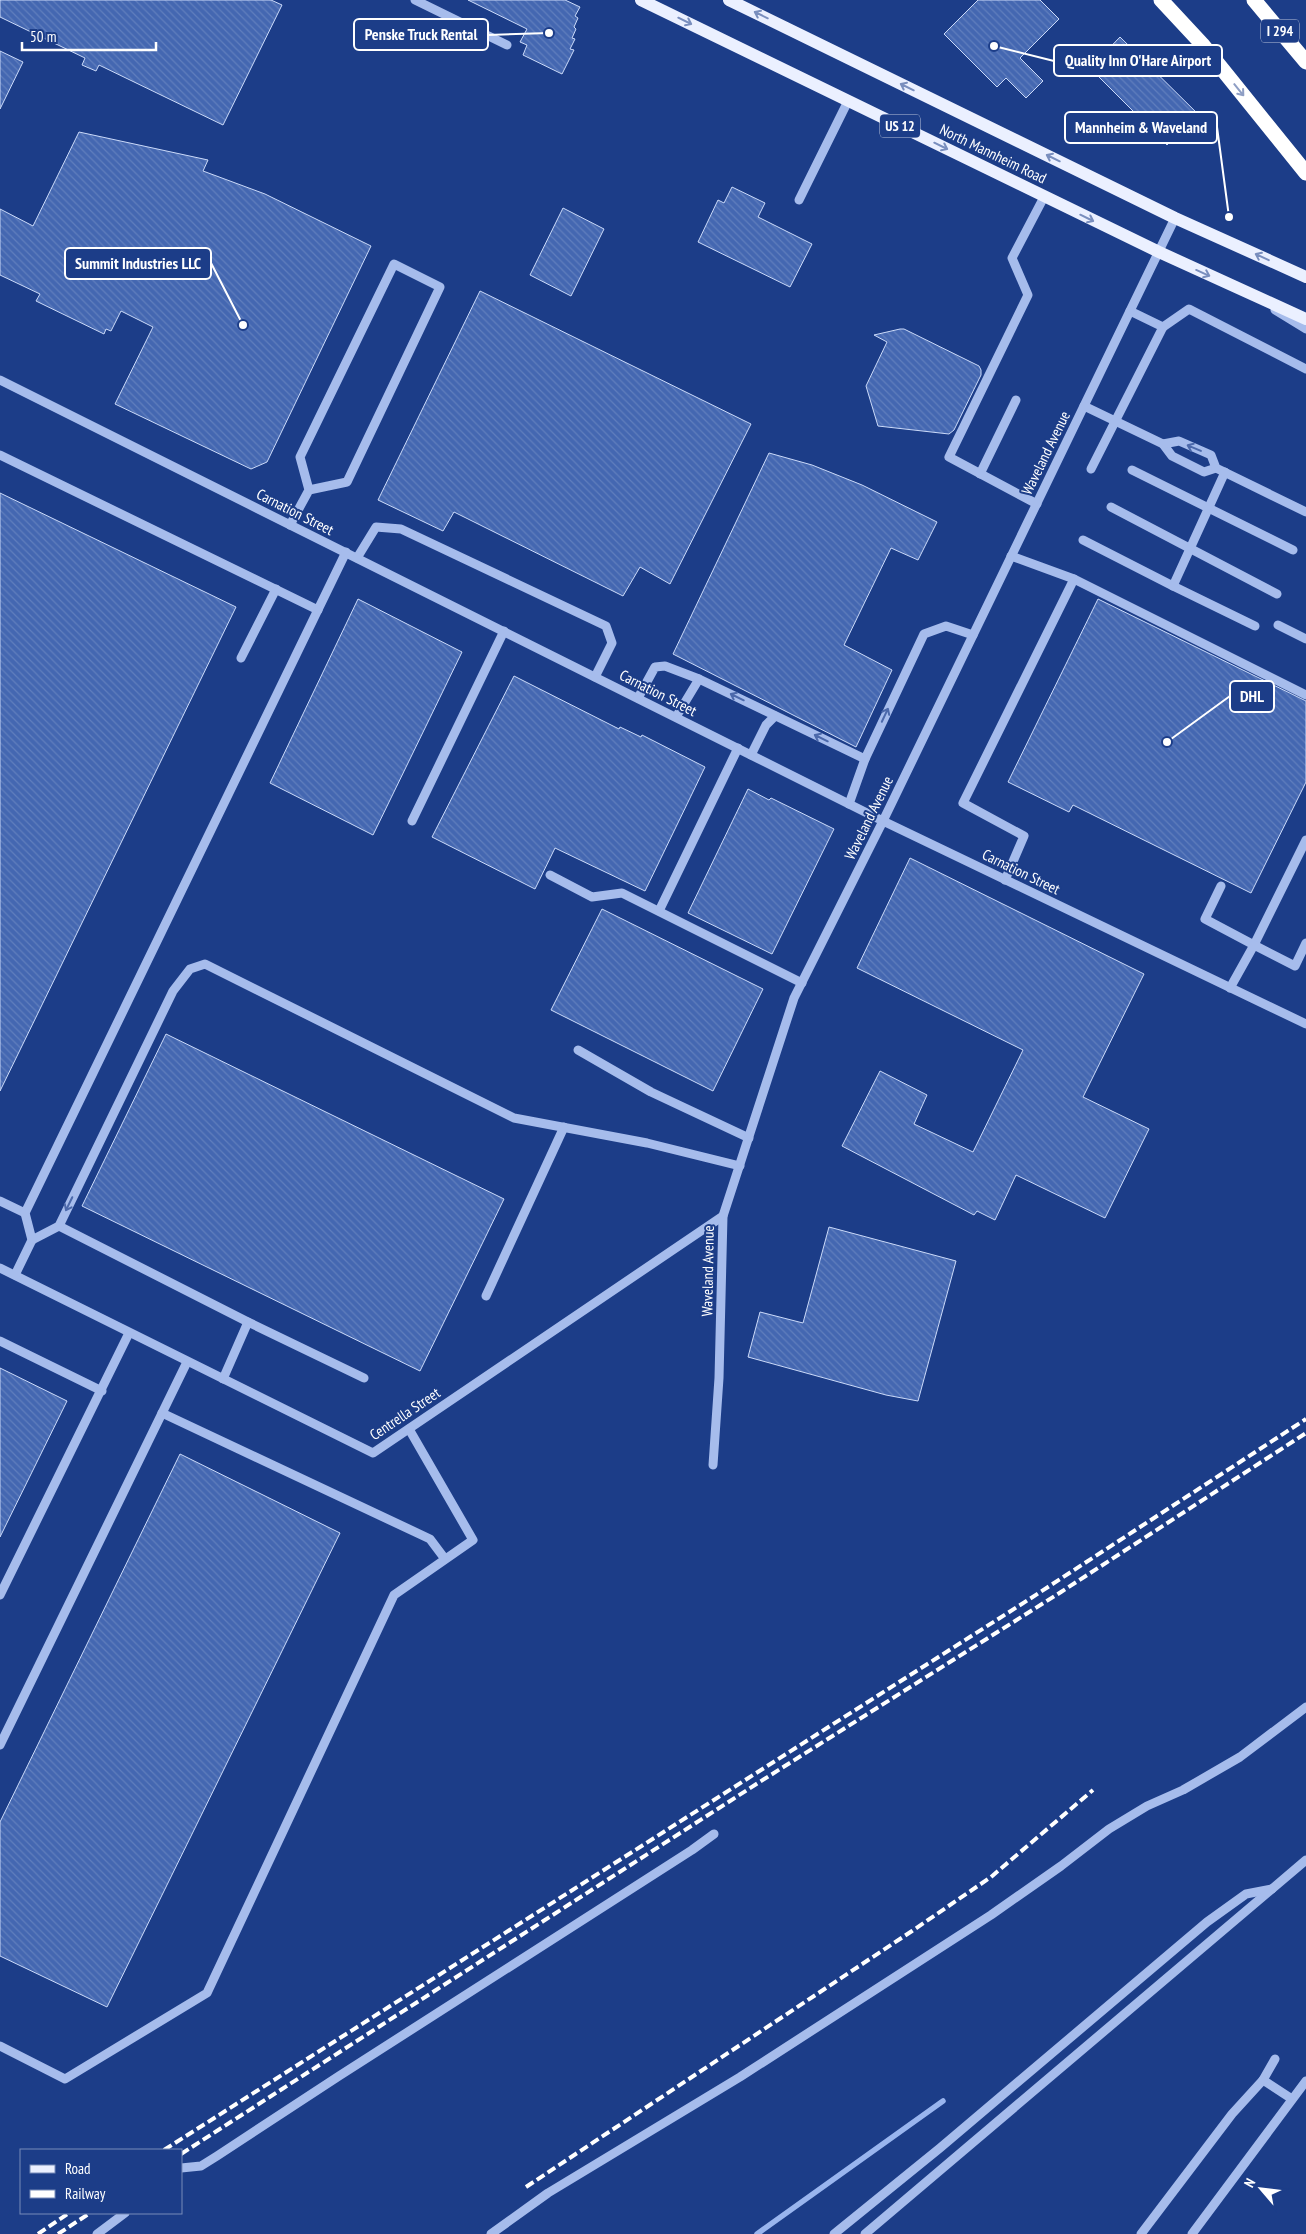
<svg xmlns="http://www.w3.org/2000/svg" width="1306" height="2234" font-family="'PT Sans Narrow',sans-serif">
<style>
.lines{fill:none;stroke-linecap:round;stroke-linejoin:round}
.stream{stroke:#99b5ee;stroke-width:5.5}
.building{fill:url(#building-back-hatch);stroke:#cbdaf9}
.minor{stroke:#a6bcec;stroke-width:9}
.major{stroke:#ebf0ff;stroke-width:12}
.highway{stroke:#fff;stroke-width:15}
.rail{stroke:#fff;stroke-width:4;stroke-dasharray:9 4;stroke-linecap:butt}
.oneway{stroke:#798ebe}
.oneway2{stroke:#8e9ec4}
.oneway3{stroke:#4c69ab}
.labels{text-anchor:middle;stroke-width:4;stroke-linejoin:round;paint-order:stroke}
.shield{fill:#1c3d88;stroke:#bbc5db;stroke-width:1}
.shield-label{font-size:14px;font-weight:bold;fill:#fff}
.street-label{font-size:15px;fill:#fff;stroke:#1c3d88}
.leader{fill:none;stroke:#fff;stroke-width:2}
.callout-dot{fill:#fff;stroke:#1c3d88;stroke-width:2}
.callout{fill:#1c3d88;stroke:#fff;stroke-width:2}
.callout-label{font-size:16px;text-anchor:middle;font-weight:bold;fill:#fff}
</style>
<defs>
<pattern id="building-back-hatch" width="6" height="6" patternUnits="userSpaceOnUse" patternTransform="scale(1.25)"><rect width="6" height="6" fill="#4467b1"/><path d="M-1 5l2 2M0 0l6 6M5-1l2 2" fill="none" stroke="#607ebd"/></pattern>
</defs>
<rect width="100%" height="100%" fill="#1c3d88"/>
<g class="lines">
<path class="stream" d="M757,2234L943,2101"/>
</g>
<g class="building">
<path d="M0,0H271L282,5L223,125L99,65L96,71L82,65L85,58L0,17Z"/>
<path d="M468,0H565L580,7L575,16L578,18L574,27L576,29L572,38L575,39L570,49L574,50L562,74L523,55L527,45L520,42L527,29Z"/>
<path d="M978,0H1040L1059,19L1020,58L1043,81L1026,98L1006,78L997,87L944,34Z"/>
<path d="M1120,37L1202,118L1176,144L1172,140L1167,145L1094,72L1099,68L1095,63Z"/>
<path d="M0,51L23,62L0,109Z"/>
<path d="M79,132L208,160L203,171L265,194L371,246L267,462L251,469L115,404L153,327L121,311L111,331L106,329L104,334L36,301L40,294L0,275V209L33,226Z"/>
<path d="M732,187L765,203L758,217L812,244L790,287L698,242L718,200L724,203Z"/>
<path d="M563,208L604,229L571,296L530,275Z"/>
<path d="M480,291L751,424L670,584L640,567L623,596L454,512L443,531L378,500Z"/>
<path d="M900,329H904L979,366L981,370V375L954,430L949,434L878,426L866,386L887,342L874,335Z"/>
<path d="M769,453L812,465L862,485L937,522L918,560L891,548L844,645L892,670L856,747L673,654Z"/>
<path d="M0,493L236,607L0,1091Z"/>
<path d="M358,599L462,652L373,835L270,783Z"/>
<path d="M1098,599L1306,701V782L1251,893L1073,805L1069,812L1008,782Z"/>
<path d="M514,676L619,729L620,727L641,737L642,735L705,767L645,891L555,848L535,889L432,837Z"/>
<path d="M748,789L769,800L771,798L834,829L772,954L688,913Z"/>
<path d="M910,858L1144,974L1083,1097L1149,1129L1105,1218L1016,1175L995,1220L977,1211L974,1215L842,1146L880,1071L927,1095L914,1124L973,1152L1023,1050L857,968Z"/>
<path d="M602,909L763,989L713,1091L551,1010Z"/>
<path d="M166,1034L504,1199L420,1371L82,1206Z"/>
<path d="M829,1227L956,1261L918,1401L886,1395L748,1357L760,1312L803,1323Z"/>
<path d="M0,1368L67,1401L0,1537Z"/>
<path d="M180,1454L340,1533L107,2007L0,1956V1822Z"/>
</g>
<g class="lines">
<g class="minor">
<path d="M415,0L507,45"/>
<path d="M799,200L848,101"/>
<path d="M1275,310L1306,329"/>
<path d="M1163,327L1189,309L1306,369"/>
<path d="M0,380L883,821L1306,1024"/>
<path d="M1084,406L1163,444L1172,456L1204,472L1216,468"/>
<path d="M1163,444L1179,441L1211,455L1216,468L1306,512"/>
<path d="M0,455L318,610"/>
<path d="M1091,469L1163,327L1130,311"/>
<path d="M1132,470L1293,550"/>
<path d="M980,474L1016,400"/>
<path d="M1037,504L949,457L1028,295L1012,258L1044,197"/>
<path d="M1111,507L1277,594"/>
<path d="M290,525L309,490L300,457L394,264L440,287L347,482L309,490"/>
<path d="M1083,540L1173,586L1225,472"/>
<path d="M357,558L376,527L401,529L606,626L612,643L595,677"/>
<path d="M1074,579L1306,695"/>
<path d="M1173,586L1255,626"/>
<path d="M1278,625L1306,639"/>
<path d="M241,658L276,589"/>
<path d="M638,698L655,667L665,666L699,679L865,759"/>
<path d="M676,717L699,679"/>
<path d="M751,755L766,725L775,716"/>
<path d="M849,804L865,759L924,634L946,626L973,635"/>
<path d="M412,821L504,631"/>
<path d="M550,875L592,897L622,893L802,983"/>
<path d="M1005,880L1024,836L963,803L1074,579L1011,556"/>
<path d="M1221,886L1205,919L1254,945L1306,840"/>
<path d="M659,911L738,748"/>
<path d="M1230,988L1254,945L1295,966L1306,943"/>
<path d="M578,1050L651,1092L749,1138"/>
<path d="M0,1201L25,1213"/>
<path d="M59,1226L248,1322L364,1378"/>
<path d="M32,1240L59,1226L173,991L190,969L205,964L514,1118L647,1143L740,1166"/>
<path d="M0,1268L373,1453L723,1216"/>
<path d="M15,1275L32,1240L25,1213L346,552"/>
<path d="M486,1296L564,1127"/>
<path d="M0,1341L102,1391"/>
<path d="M223,1379L248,1322"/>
<path d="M162,1413L430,1539L445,1559"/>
<path d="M713,1465L719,1378L723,1216L794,998L883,821L1175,218"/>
<path d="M0,1595L129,1333"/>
<path d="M0,1745L187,1362"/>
<path d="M0,2046L65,2079L207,1993L394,1595L473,1540L409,1429"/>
<path d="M1263,2080L1292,2099"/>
<path d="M181,2168L201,2166L217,2156L339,2076L692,1850L714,1834"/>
<path d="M97,2234L125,2213"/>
<path d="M491,2234L548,2193L740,2077L991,1915L1061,1866L1109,1829L1147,1806L1183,1790L1240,1757L1306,1707"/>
<path d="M834,2234L940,2148L1207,1922L1246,1894L1272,1889"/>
<path d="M865,2234L1306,1860"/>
<path d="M1141,2234L1232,2114L1263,2080L1275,2059"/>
<path d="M1192,2234L1306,2081"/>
</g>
<g class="major">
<path d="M641,0L1159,252L1306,319"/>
<path d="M729,0L1175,218L1306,277"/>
</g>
<g class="highway">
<path d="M1161,0L1202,44L1306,173"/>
<path d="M1254,0L1306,62"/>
</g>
<g class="rail">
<path d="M164,2150L1028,1600L1306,1419"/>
<path d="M181,2154L758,1783L1061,1592L1306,1433"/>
<path d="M526,2187L912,1931L991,1877L1093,1790"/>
<path d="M38,2234L69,2213"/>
<path d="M58,2234L90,2213"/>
</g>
</g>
<defs><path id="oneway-shaft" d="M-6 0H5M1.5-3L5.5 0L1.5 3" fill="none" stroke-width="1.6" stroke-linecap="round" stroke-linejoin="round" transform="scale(1.25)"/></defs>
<g class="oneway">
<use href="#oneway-shaft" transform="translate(761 15) rotate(-154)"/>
<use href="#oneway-shaft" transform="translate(685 21) rotate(26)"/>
<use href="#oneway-shaft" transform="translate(907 87) rotate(-154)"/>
<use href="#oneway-shaft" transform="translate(941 146) rotate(26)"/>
<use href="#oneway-shaft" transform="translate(1053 158) rotate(-154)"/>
<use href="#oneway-shaft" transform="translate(1087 218) rotate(26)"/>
<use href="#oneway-shaft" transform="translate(1262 257) rotate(-155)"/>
<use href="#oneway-shaft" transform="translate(1203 273) rotate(24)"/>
</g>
<use class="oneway2" href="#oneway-shaft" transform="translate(1239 90) rotate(51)"/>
<g class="oneway3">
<use href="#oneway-shaft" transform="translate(1194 448) rotate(-157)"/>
<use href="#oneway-shaft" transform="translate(737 697) rotate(-154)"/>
<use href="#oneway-shaft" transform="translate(885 715) rotate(-65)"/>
<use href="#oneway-shaft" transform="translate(821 738) rotate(-154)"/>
<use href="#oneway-shaft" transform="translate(69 1204) rotate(116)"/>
</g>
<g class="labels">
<g class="shield">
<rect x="1261" y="19.5" width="38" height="23" rx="4"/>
<rect x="880" y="114.5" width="40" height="23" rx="4"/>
</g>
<g class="shield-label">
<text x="1280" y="36">I 294</text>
<text x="900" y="131">US 12</text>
</g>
<g class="street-label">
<text transform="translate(993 154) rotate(26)" y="5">North Mannheim Road</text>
<text transform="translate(1046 453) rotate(-64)" y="5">Waveland Avenue</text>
<text transform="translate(295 512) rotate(27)" y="5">Carnation Street</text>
<text transform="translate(658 693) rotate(27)" y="5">Carnation Street</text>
<text transform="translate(869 818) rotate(-64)" y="5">Waveland Avenue</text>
<text transform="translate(1021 872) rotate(26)" y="5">Carnation Street</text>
<text transform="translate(708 1271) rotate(-89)" y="5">Waveland Avenue</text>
<text transform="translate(405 1414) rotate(-34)" y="5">Centrella Street</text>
</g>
</g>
<path class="leader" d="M549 33L488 35M994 46L1054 61M1229 217L1217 127M243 325L211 263M1167 742L1230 696"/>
<g class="callout-dot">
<circle cx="549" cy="33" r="5"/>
<circle cx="994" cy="46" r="5"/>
<circle cx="1229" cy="217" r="5"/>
<circle cx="243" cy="325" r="5"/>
<circle cx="1167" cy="742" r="5"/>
</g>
<g class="callout">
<rect x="354" y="19" width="134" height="31" rx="5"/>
<rect x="1054" y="45" width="168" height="31" rx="5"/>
<rect x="1065" y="112" width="152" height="31" rx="5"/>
<rect x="65" y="248" width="146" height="31" rx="5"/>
<rect x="1230" y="681" width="44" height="31" rx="5"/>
</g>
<g class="callout-label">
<text x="421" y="40">Penske Truck Rental</text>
<text x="1138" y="66">Quality Inn O'Hare Airport</text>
<text x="1141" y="133">Mannheim &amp; Waveland</text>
<text x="138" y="269">Summit Industries LLC</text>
<text x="1252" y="702">DHL</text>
</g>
<rect x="20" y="2149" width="162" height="65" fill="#1c3d88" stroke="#778bb8"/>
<rect x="30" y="2165" width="25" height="8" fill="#ebf0ff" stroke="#778bb8"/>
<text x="65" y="2174" font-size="15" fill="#ffffff">Road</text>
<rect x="30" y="2190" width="25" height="8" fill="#ffffff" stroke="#778bb8"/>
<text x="65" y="2199" font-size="15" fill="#ffffff">Railway</text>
<g transform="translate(1261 2189) rotate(298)" stroke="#1c3d88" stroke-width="4" paint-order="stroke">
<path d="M0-4L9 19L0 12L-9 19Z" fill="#ffffff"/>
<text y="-8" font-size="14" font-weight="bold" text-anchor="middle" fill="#ffffff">N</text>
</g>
<path d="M22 42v8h134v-8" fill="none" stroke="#ffffff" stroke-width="2.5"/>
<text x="30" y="42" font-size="15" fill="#ffffff" stroke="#1c3d88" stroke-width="4" paint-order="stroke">50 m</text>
</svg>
